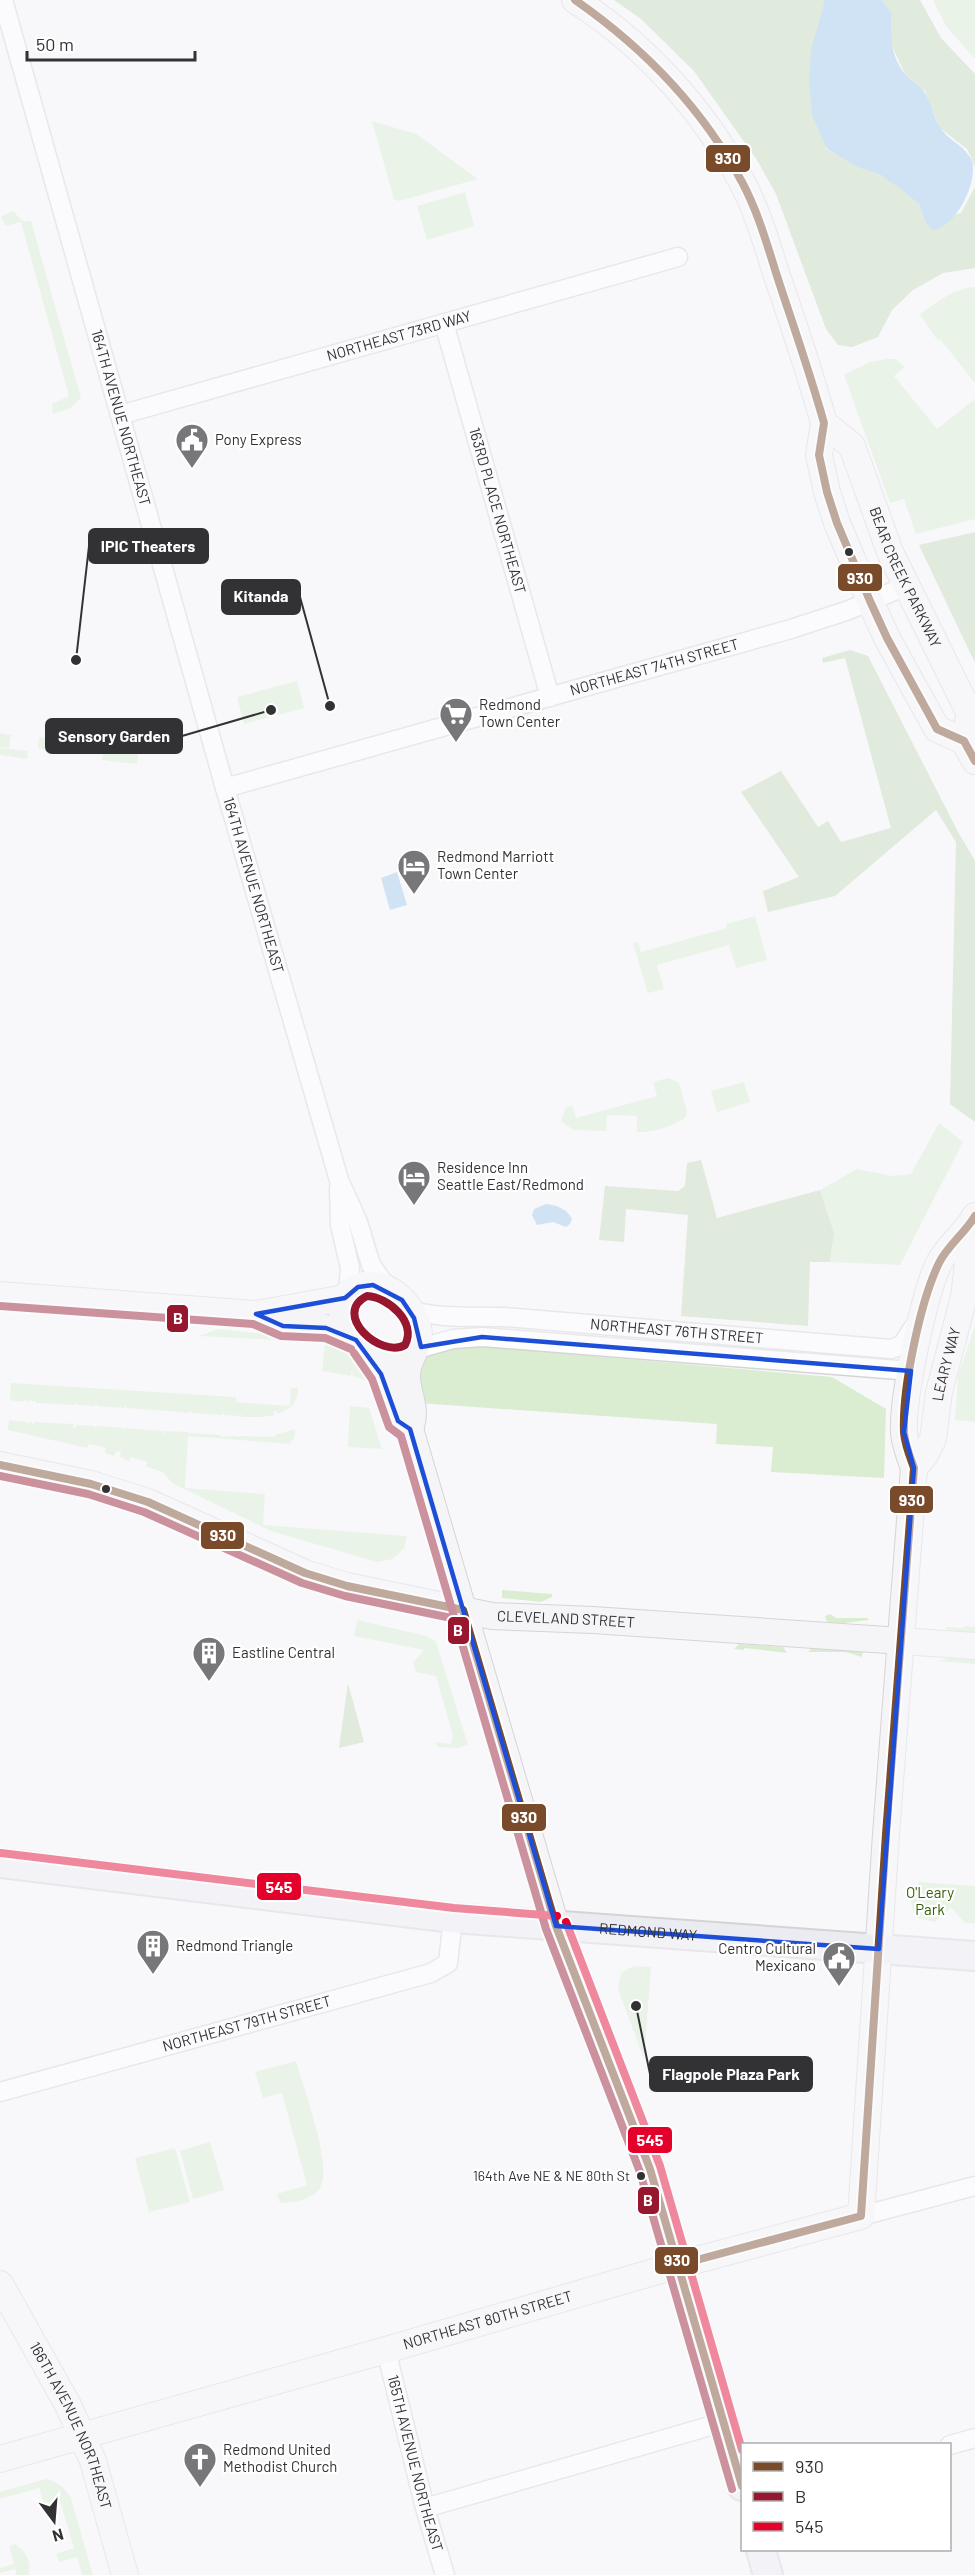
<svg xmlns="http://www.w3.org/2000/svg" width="975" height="2575" font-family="Barlow,sans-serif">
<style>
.green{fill:#daedd1}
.forest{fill:#c4d9b9}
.water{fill:#a1c9ec}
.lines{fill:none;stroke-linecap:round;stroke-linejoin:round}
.street-casing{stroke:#d5d5d7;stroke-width:21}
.secondary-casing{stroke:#d5d5d7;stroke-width:28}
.primary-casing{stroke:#d4d4d5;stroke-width:32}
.street{stroke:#fefefe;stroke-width:18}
.secondary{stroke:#f5f5f8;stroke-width:26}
.primary{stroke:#ebebf2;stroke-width:28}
.bus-1-casing{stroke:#fff;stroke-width:12}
.bus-2-casing{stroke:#fff;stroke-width:12}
.bus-3-casing{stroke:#fff;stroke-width:12}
.bus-1{stroke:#7a4b2a;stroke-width:8}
.bus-2{stroke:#96172e;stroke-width:8}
.bus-3{stroke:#e4002b;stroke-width:8}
.marked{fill:none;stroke:#1d4ed8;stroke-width:4.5;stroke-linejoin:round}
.bus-dot{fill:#323234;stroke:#fff;stroke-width:2}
.labels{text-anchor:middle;stroke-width:4.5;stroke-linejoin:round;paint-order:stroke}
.bus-label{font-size:14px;fill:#323234;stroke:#fff;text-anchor:end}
.street-label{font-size:15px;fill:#323234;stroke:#fff}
.poi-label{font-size:15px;fill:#323234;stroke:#fff;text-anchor:start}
.park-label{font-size:15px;fill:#336007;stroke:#fff}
.leader{fill:none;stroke:#323234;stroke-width:2}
.callout-dot{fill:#323234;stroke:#fff;stroke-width:2}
.callout{fill:#323234;stroke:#323234;stroke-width:2}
.callout-label{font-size:16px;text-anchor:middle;font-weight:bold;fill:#fff}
.line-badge{stroke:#fff;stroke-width:2}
.badge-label{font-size:16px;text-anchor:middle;font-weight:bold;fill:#fff}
</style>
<rect width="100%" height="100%" fill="#f8f8fb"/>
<g class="green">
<path d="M933,0H975V59L946,26Z"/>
<path d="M372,121L416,134L478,179L399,201L394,199Z"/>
<path d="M465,192L474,226L427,240L417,206Z"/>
<path d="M13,211L23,221H31L81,398L70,408L53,414L52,404L69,396L21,222L6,226L1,217Z"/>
<path d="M975,287V383L940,339L938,341L920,314C936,303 954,288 975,287Z"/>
<path d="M887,359H895L905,367L894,376L937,429L975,399V519L916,534L904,499L890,503L844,375L870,362Z"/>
<path d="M297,681L304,708L244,724L237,697Z"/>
<path d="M0,733L11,735L9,748L0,747Z"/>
<path d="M39,737L64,743L65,740L77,741L76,753L49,747L48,750L38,748Z"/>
<path d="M104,745L127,750L128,747L139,748L137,764L102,760Z"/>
<path d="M0,748L28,751L27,759L0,755Z"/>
<path d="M755,916L767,960L736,968L729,945L657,965L664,989L648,993L633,943L638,942L641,952L727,928L726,924Z"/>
<path d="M668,1078L679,1083L687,1112L685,1118C669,1127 655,1133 637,1132V1116L607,1115L606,1131L573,1130L561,1121L565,1109L572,1105L576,1118L657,1096L653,1082Z"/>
<path d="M744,1082L750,1102L717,1112L711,1091Z"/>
<path d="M939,1123L963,1142L900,1265L830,1262L834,1233L820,1190L857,1169L892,1176L911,1174Z"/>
<path d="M975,1326V1422L955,1420L958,1376Z"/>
<path d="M218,1329L257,1333H298L297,1341L199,1336Z"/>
<path d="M326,1337L352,1353L372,1380L367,1381L353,1376L352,1369L351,1376L322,1371Z"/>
<path d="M464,1345L832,1377L886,1409L884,1478L771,1472L773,1447L716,1444L717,1424L418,1403C418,1393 416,1382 416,1373C418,1353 449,1349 464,1345Z"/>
<path d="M11,1383L236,1397V1402L290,1406L291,1388H298C297,1404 291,1409 277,1414V1411H274V1415L261,1417H241V1414L239,1416L224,1415V1412L222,1415L192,1413L190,1410L189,1413L167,1411V1408L165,1411L126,1408V1405L124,1408L97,1406V1403L94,1406L77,1405L76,1402L74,1405L36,1403V1400L33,1402L29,1399V1402L24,1399L23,1402L10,1400Z"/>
<path d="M350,1406L369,1408L382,1449L348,1447Z"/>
<path d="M9,1420L27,1422V1424L32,1422V1425L35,1422L73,1424V1427L75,1428L76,1425L94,1426V1429L96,1426L123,1428L125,1431V1428L164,1431V1435L166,1431L188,1432V1434L190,1433L221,1435V1437L237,1436L239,1438V1436L275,1437V1435L295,1429V1436L290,1444L188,1436L185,1488L265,1494L263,1525L407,1536L404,1548L393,1559L377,1562L271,1531L172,1483L164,1473L146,1466L147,1462L131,1457L129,1461L120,1457L121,1452L116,1451L114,1456L105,1453L106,1448L89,1444L87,1448L8,1430Z"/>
<path d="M502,1590L552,1594V1597L541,1602L502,1598Z"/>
<path d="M830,1614L836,1618H867L869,1620L828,1625L825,1616Z"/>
<path d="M357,1620L427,1636L436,1642L468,1745L457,1748L437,1747L436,1742L451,1744L453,1736L436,1676L416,1672L413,1663L424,1650L354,1636Z"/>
<path d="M965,1626L975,1627V1634L945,1629L946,1627L963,1628Z"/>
<path d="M739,1644L783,1647L787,1653L745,1648L743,1650L734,1649Z"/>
<path d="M813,1647L863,1651L862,1657L846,1652H808Z"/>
<path d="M950,1658L975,1659V1664L937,1661Z"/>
<path d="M919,1882L975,1886V1923H965L951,1907L935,1922L917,1918C908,1904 910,1896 919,1882Z"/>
<path d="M634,1966L651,1967L644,2059L618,1989L621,1973Z"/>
<path d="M296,2061C303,2086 332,2165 321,2186C314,2200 293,2203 280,2203L277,2194L307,2185L282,2093L263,2098L255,2072Z"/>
<path d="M210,2142L224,2190L193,2199L180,2151Z"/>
<path d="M175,2148L190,2202L149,2212L135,2158Z"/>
<path d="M46,2479C59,2482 64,2487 71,2498L93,2575H82L77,2557L59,2562L56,2554L74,2548L61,2504L46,2509L39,2488L0,2499V2492Z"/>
<path d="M15,2544C26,2551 32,2562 29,2575H17L15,2569L0,2573V2568L14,2564L9,2546Z"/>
</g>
<g class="forest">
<path d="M614,0H825L826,149C852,163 901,181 918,203C922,208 923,215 925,221L961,213L975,187V268L943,273L913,290L892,310L878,337L852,347L838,345L826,329L776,194L757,160L694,71L641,19Z"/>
<path d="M882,0H920L941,38L975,74V166L967,149L940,128L925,91L905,74L890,42L892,14Z"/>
<path d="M975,532V663L919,545Z"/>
<path d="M850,650L868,656L957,830L975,861V1122L950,1104L956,842L936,810L835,896L768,912L763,891L799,877L741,792L781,771L818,827L828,821L841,842L891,828L845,658L823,663L822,658Z"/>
<path d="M701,1160L717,1218L820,1190L834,1233L830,1262H810L808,1326L681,1316L688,1215L626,1209L624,1242L599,1240L605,1186L678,1191L685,1186L687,1163Z"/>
<path d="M348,1683L364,1742L339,1748Z"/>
</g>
<g class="water">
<path d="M825,0H882L892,14C890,37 890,54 905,74C911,81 921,85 925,93C932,103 933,116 940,127C949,142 965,144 973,163C975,189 957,223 933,231L925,221L919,204L904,191L880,175L858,167L827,149L812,115L809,81L811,50Z"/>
<path d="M397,872L407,905L390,910L381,878Z"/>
<path d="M546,1204C557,1205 567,1209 572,1219L570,1224L566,1227L553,1222L537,1225L532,1215L534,1209Z"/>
</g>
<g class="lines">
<defs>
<g id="street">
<path id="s1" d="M3,0L225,788L339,1180L358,1222L371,1265L388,1289"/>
<path id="s2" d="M444,323L550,697"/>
<path id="s3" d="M120,415L678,257"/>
<path id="s4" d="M225,788L791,629L849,610L906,586"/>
<path d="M339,1188L340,1225L350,1268L348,1294"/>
<path id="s5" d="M410,1310C440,1319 472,1316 504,1317L891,1349L902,1345L915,1325"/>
<path d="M414,1350L453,1339L482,1337L911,1371"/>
<path id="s6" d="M0,2092L431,1973L448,1963L453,1918"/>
<path d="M861,2216L975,2186"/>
<path id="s7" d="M386,2350L425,2508L445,2575"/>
<path d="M950,2445L975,2438"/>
<path d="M425,2508L724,2422"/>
</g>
<g id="secondary">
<path d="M575,0C645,45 703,109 742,182C758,212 767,245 777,276C794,325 810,374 824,423L819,455L827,492L837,523L870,601L887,638L937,729L964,741L975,761"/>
<path id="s8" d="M824,423L852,446L890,552L970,714L964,741"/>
<path d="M0,1295L256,1314L345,1298"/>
<path d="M256,1314L283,1326L326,1328L339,1331L356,1340"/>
<path d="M363,1348L381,1374L398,1421L410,1429"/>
<path d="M411,1354C375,1381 310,1303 360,1286C388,1277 420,1310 419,1337C418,1350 407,1360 407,1375C407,1397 418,1406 410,1429L556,1926"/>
<path id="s9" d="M0,1465L91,1484L148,1502L305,1573L347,1586L492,1616L593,1620L975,1646"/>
<path id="s10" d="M914,1468L925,1455L933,1439L939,1392L964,1297L973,1221"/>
<path id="s11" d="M0,2284L68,2405L93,2461L125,2575"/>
<path id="s12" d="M0,2459L386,2350L678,2265L861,2216L886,1834L914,1468C910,1457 905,1445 904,1433C902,1399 924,1294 939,1263C948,1245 966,1234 975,1216"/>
</g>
<g id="primary">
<path id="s13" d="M0,1863L453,1918L975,1956"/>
<path d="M556,1926L650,2169L742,2486"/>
<path d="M761,2550L768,2575"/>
</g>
</defs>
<use href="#street" class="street-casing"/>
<use href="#secondary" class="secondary-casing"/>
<use href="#primary" class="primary-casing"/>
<use href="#street" class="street"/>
<use href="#secondary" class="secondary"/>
<use href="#primary" class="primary"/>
<defs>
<g id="bus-1">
<path d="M575,0C644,48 702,108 742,182C758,212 767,244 777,276C793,325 810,373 824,423L819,455L827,492L837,523L870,601L887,638L937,729L964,741L975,761"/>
<path d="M0,1465L91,1484L148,1502L305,1573L347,1586L463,1610L556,1926L650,2169L742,2486"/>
<path d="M678,2265L861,2216L886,1834L914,1468C910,1457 905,1445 904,1433C902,1389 920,1302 939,1263C948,1245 965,1233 975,1216"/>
</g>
<g id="bus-2">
<path d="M367,1296C388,1297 417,1322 405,1345C381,1359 331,1314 367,1296Z"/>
<path d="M0,1306L253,1324L281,1336L325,1338L351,1349"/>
<path d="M354,1353L372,1379L389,1427L401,1436L546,1929L640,2172L732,2489"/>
<path d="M0,1476L88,1494L144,1512L302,1583L345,1596L461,1620"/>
</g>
<g id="bus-3">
<path d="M1,1853L454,1908L557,1916"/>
<path d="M566,1922L660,2166L742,2450"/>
</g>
</defs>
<use href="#bus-1" class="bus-1-casing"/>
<use href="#bus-2" class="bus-2-casing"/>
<use href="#bus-3" class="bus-3-casing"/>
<use href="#bus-1" class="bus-1"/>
<use href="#bus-2" class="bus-2"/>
<use href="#bus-3" class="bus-3"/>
</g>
<path d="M0 0H975V2575H0ZM373,1285L402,1300L414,1318L421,1347L482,1337L911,1371L904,1432L914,1468L879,1949L556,1926L410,1429L398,1421L381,1374L356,1340L326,1328L283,1326L256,1314L345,1298L358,1287Z" fill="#f8f8fb" fill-opacity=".55" fill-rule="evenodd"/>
<path class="marked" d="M373,1285L402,1300L414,1318L421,1347L482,1337L911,1371L904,1432L914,1468L879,1949L556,1926L410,1429L398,1421L381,1374L356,1340L326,1328L283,1326L256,1314L345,1298L358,1287Z"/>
<defs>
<symbol id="civic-pin" viewBox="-11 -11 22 30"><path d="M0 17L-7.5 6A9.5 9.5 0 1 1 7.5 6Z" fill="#77777a" stroke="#fff"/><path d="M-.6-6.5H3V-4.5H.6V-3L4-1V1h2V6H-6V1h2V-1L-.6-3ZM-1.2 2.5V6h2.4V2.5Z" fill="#fff"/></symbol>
<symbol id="supermarket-pin" viewBox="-11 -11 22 30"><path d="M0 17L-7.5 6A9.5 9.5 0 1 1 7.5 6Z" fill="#77777a" stroke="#fff"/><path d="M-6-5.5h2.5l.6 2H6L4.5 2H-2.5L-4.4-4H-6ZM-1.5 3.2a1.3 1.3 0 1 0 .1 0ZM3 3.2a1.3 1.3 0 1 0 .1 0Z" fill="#fff"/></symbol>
<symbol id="hotel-pin" viewBox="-11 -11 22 30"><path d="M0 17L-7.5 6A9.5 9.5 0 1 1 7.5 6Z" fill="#77777a" stroke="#fff"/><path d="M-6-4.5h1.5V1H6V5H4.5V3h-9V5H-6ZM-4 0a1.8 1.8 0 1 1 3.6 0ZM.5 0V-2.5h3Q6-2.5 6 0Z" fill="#fff"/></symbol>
<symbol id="building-pin" viewBox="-11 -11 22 30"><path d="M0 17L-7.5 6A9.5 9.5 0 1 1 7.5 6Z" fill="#77777a" stroke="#fff"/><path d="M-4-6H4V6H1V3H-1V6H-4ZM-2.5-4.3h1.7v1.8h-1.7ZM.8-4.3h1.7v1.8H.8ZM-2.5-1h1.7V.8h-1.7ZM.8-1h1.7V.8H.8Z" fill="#fff"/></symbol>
<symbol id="church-pin" viewBox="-11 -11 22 30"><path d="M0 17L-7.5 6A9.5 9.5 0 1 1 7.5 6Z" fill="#77777a" stroke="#fff"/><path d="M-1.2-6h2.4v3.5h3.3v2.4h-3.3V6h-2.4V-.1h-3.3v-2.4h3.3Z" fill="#fff"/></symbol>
</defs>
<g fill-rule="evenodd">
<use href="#civic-pin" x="173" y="421" width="38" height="52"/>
<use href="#supermarket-pin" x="437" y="695" width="38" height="52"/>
<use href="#hotel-pin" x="395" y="847" width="38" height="52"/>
<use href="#hotel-pin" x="395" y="1158" width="38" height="52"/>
<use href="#building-pin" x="190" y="1634" width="38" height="52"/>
<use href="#building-pin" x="134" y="1927" width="38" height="52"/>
<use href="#civic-pin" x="820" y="1939" width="38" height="52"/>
<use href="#church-pin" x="181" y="2440" width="38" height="52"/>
</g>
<g class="bus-dot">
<circle cx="849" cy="552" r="5"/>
<circle cx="106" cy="1489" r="5"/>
<circle cx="641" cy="2176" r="5"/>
</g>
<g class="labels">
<g class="bus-label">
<text x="630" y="2181">164th Ave NE &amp; NE 80th St</text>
</g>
<g class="street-label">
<text dy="5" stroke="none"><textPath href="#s3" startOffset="290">NORTHEAST 73RD WAY</textPath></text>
<text dy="5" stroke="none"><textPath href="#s1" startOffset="434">164TH AVENUE NORTHEAST</textPath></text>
<text dy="5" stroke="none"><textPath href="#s2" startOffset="195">163RD PLACE NORTHEAST</textPath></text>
<text dy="5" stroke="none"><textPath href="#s8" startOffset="178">BEAR CREEK PARKWAY</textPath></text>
<text dy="5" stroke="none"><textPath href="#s4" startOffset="446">NORTHEAST 74TH STREET</textPath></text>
<text dy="5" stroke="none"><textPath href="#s1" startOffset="920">164TH AVENUE NORTHEAST</textPath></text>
<text dy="5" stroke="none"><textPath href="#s5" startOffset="268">NORTHEAST 76TH STREET</textPath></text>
<text dy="5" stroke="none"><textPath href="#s10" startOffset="111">LEARY WAY</textPath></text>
<text dy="5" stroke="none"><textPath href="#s9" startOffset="591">CLEVELAND STREET</textPath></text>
<text dy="5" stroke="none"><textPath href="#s13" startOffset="652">REDMOND WAY</textPath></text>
<text dy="5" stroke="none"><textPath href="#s6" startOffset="256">NORTHEAST 79TH STREET</textPath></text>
<text dy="5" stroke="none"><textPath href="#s12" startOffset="507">NORTHEAST 80TH STREET</textPath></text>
<text dy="5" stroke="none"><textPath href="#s11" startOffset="159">166TH AVENUE NORTHEAST</textPath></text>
<text dy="5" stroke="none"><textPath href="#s7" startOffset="117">165TH AVENUE NORTHEAST</textPath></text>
</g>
<g class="poi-label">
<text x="215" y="445">Pony Express</text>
<text x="479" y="710">Redmond<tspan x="479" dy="17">Town Center</tspan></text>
<text x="437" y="862">Redmond Marriott<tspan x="437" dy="17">Town Center</tspan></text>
<text x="437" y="1173">Residence Inn<tspan x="437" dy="17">Seattle East/Redmond</tspan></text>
<text x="232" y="1658">Eastline Central</text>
<text x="176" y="1951">Redmond Triangle</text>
<text x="816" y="1954" text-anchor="end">Centro Cultural<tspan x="816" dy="17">Mexicano</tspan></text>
<text x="223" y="2455">Redmond United<tspan x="223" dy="17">Methodist Church</tspan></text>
</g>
<g class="park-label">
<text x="930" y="1898">O'Leary<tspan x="930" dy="17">Park</tspan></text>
</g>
</g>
<path class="leader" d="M76 660L89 546M330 706L300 597M271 710L182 736M636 2006L650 2074"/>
<g class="callout-dot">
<circle cx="76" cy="660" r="6"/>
<circle cx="330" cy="706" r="6"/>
<circle cx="271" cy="710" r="6"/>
<circle cx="636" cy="2006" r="6"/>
</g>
<g class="callout">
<rect x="89" y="529" width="119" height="34" rx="6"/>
<rect x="222" y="580" width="78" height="34" rx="6"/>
<rect x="46" y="719" width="136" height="34" rx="6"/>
<rect x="650" y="2057" width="162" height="34" rx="6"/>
</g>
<g class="callout-label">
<text x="148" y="552">IPIC Theaters</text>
<text x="261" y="602">Kitanda</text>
<text x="114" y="742">Sensory Garden</text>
<text x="731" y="2080">Flagpole Plaza Park</text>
</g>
<g class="line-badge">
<rect x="705" y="144" width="46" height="29" rx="6" fill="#7a4b2a"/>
<rect x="837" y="563" width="46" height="29" rx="6" fill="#7a4b2a"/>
<rect x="166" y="1304" width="23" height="29" rx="6" fill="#96172e"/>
<rect x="889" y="1485" width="45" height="29" rx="6" fill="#7a4b2a"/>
<rect x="200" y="1521" width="45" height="29" rx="6" fill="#7a4b2a"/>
<rect x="447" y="1616" width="23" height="29" rx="6" fill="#96172e"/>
<rect x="501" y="1803" width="46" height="29" rx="6" fill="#7a4b2a"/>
<rect x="256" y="1872" width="46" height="29" rx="6" fill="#e4002b"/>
<rect x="627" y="2126" width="46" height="28" rx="6" fill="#e4002b"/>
<rect x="637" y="2186" width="23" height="29" rx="6" fill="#96172e"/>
<rect x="654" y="2246" width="45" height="29" rx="6" fill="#7a4b2a"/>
</g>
<g class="badge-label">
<text x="728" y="164">930</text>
<text x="860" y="584">930</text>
<text x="178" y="1324">B</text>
<text x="912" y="1506">930</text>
<text x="223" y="1541">930</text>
<text x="458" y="1636">B</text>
<text x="524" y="1823">930</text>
<text x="279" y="1893">545</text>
<text x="650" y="2146">545</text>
<text x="648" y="2206">B</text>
<text x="677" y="2266">930</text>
</g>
<rect x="741" y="2443" width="210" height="108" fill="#ffffff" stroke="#adadae" stroke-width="1.5"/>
<rect x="753" y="2462" width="30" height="9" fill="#7a4b2a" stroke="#adadae" stroke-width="1.5"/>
<text x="795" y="2473" font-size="18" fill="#323234">930</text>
<rect x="753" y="2492" width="30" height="9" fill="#96172e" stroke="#adadae" stroke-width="1.5"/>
<text x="795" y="2503" font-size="18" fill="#323234">B</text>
<rect x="753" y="2522" width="30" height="9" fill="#e4002b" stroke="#adadae" stroke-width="1.5"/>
<text x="795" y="2533" font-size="18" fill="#323234">545</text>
<g transform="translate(54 2521) rotate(164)" stroke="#ffffff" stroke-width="4.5" paint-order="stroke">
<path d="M0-4.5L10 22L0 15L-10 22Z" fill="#323234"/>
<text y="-9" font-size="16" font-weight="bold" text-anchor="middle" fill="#323234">N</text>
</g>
<path d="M27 51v9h168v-9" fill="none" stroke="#323234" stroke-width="3"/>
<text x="36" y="51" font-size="18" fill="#323234" stroke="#ffffff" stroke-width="4.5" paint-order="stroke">50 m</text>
</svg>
